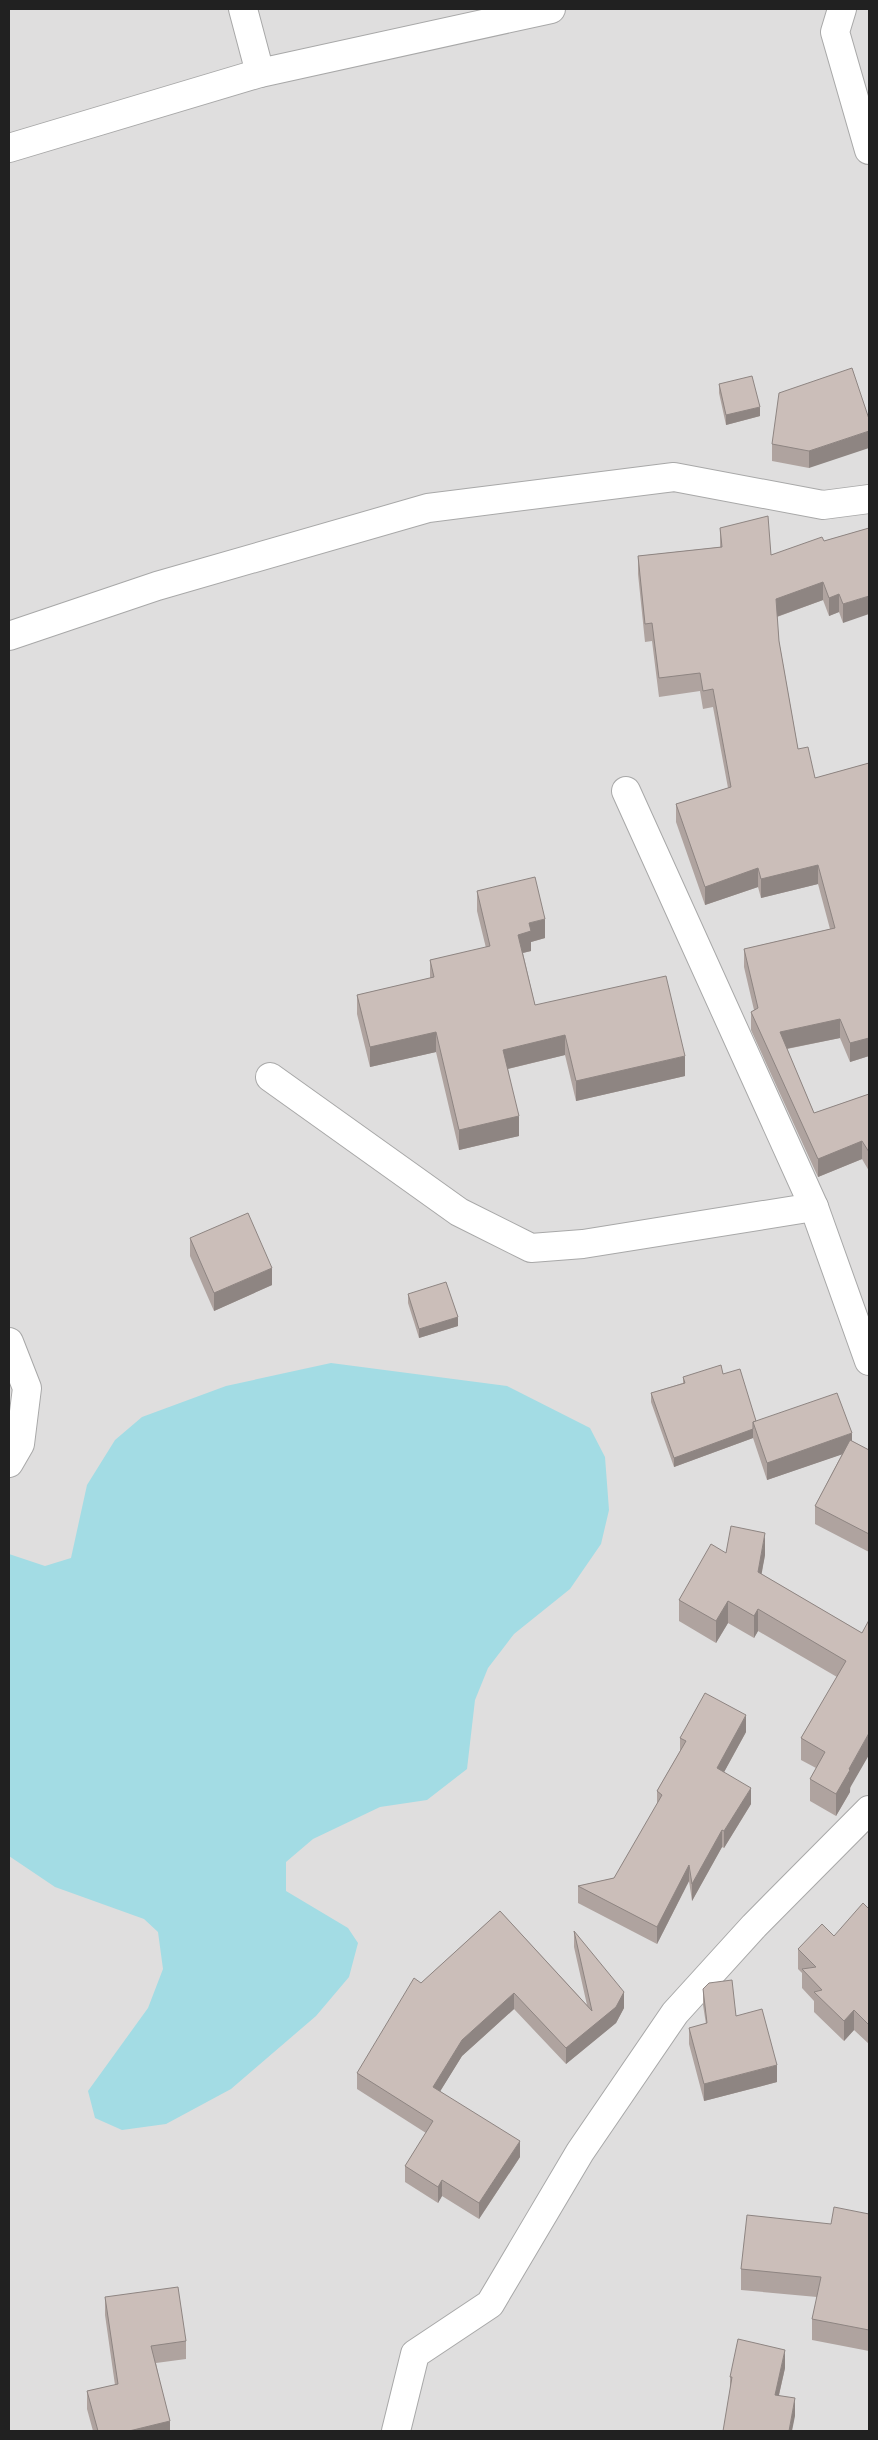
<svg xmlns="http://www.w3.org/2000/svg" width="878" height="2440" font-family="'Noto Sans',sans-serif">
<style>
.residential{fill:#dfdede}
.water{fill:#a3dce4}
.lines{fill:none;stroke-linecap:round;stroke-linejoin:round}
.minor-casing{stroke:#a8a8a8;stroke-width:30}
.minor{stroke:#fff;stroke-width:28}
.wall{fill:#afa39f}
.shaded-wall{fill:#8e8582}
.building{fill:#cbbeb9;stroke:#8e8582}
</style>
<rect width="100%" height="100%" fill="#f2ede6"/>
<rect class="residential" x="9" y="9" width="860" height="2422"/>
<path class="water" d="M331,1363L507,1386L590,1428L605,1457L609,1510L601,1544L570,1589L514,1634L488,1668L475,1700L467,1769L427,1800L380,1807L313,1839L286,1862V1891L348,1928L358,1943L349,1977L316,2016L231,2089L166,2124L122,2130L95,2118L88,2091L148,2008L163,1969L158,1932L144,1919L55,1887L9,1856V1554L45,1566L71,1558L87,1485L115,1440L142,1417L226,1386Z"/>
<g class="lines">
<defs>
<g id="minor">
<path d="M243,9L260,73"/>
<path d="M842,9L835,32L869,150"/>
<path d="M9,148L260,73L551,9"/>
<path d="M9,636L157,586L428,508L674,477L823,505L869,499"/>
<path d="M626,791L814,1207L869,1361"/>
<path d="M270,1077L459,1212L531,1248L583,1244L814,1207"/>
<path d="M9,1342L27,1388L20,1444L9,1463"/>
<path d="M396,2431L415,2354L490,2304L580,2152L675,2013L754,1926L869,1810"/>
</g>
</defs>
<use href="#minor" class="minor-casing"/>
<use href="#minor" class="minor"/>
</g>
<g class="wall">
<path d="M852,368L809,468L772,461V444Z"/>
<path d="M719,384L760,416L726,425L719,393Z"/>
<path d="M720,528L771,555L824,541L869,528L843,623L839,612L829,616L823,600L777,617L779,641L798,749L815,778L869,763V1057V1056L850,1062L840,1038L787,1049L814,1113L869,1094V1171L862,1159L818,1177L751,1030V1012L754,1010L744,967V949L830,929L818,884L761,898L758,887L705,905L676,822V804L728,788L713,707L703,709L700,691L659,697L652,641L645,642L638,574V556L720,547Z"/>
<path d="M477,891L545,938L531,942V951L523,953L535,1005L685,1076L576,1101L565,1055L508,1069L519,1136L459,1150L436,1052L370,1067L357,1014V995L430,978V960L486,948L477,911Z"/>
<path d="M190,1238L272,1285L214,1311L190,1256Z"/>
<path d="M408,1294L458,1326L419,1338L408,1303Z"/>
<path d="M723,1374L756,1421L852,1441L869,1450V1552L815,1524V1506L842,1454L767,1480L753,1438L674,1467L651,1402V1393L683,1383V1377Z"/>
<path d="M726,1553L765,1555L761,1574L862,1633L850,1792L836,1816L810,1801V1779L816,1768L801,1760V1738L837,1677L758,1631L754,1638L728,1623L716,1643L679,1621V1600Z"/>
<path d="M746,1732L724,1772L751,1804L724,1848L722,1847L692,1901L689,1881L657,1944L578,1903V1886L614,1878L657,1805V1791L680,1751V1738Z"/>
<path d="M869,1909V2044L854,2030L844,2041L814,2012V2001L802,1988V1973L798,1969V1949L834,1936Z"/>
<path d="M500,1911L587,2005L574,1947V1931L624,2008L616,2023L566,2064L514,2009L462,2056L440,2091L520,2157L479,2219L442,2196L438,2203L405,2182V2166L426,2133L357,2089V2073L421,1983Z"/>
<path d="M703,1989L736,2016L777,2082L704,2101L689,2044V2028L706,2024L703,2005Z"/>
<path d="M869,2214V2351L812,2340V2319L817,2297L741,2290V2269L831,2224Z"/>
<path d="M105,2297L186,2341V2359L156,2363L170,2431H93L87,2409V2391L115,2385L105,2315Z"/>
<path d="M785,2368L779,2395L795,2416L730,2392V2377Z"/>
</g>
<g class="shaded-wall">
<path d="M760,407V416L726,425V415Z"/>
<path d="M869,431V448L809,468V451Z"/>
<path d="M823,582V600L776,617V599Z"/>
<path d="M839,594V612L829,616V598Z"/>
<path d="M869,596V614L843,623V604Z"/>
<path d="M818,865V884L761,898V879Z"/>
<path d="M758,868V887L705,905V887Z"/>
<path d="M545,919V938L531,942V951L518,954V935L529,923Z"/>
<path d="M840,1019V1038L780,1050V1032Z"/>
<path d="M436,1032V1052L370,1067V1047Z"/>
<path d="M565,1035V1055L503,1070V1050Z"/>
<path d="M869,1038V1056L850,1062V1043Z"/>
<path d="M685,1056V1076L576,1101V1081Z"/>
<path d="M519,1116V1136L459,1150V1130Z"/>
<path d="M862,1141V1159L818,1177V1159Z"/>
<path d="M272,1268V1285L214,1311V1293Z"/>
<path d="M458,1317V1326L419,1338V1329Z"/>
<path d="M753,1429V1438L674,1467V1458Z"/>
<path d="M852,1433V1451L767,1480V1463Z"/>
<path d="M765,1533V1555L758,1594V1572Z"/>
<path d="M728,1601V1623L716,1643V1621Z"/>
<path d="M758,1609V1631L754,1638V1616Z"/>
<path d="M746,1715V1732L717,1785V1768Z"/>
<path d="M869,1733V1755L850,1788V1792L836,1816V1794L849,1769Z"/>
<path d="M751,1788V1804L724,1848V1831Z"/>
<path d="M722,1830V1847L692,1901V1884Z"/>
<path d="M689,1865V1881L657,1944V1927Z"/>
<path d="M624,1992V2008L616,2023L566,2064V2048Z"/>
<path d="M514,1993V2009L462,2056L433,2103V2087L462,2040Z"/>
<path d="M854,2010V2030L844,2041V2021Z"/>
<path d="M777,2065V2082L704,2101V2084Z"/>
<path d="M520,2141V2157L479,2219V2203Z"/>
<path d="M442,2180V2196L438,2203V2187Z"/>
<path d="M785,2350V2368L775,2412V2395Z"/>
<path d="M795,2398V2416L792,2431H789Z"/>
<path d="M170,2421V2431H129Z"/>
</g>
<g class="building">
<path d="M852,368L869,419V431L809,451L772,444L779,393Z"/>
<path d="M752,376L760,407L726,415L719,384Z"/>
<path d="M768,516L771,555L822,537L824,541L869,528V596L843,604L839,594L829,598L823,582L776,599L779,641L798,749L808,747L815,778L869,763V1039V1038L850,1043L840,1019L780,1032L814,1113L869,1094V1152L862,1141L818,1159L751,1012L758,1008L744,949L835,928L818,865L761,879L758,868L705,887L676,804L731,787L713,689L703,691L700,673L659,678L652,623L645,624L638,556L722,547L720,528Z"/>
<path d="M535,877L545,919L529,923L531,931L518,935L535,1005L666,976L685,1056L576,1081L565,1035L503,1050L519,1116L459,1130L436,1032L370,1047L357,995L434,977L430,960L490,946L477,891Z"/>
<path d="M248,1213L272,1268L214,1293L190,1238Z"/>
<path d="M446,1282L458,1317L419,1329L408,1294Z"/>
<path d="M721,1365L723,1374L740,1369L756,1421L753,1422V1429L674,1458L651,1393L685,1383L683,1377Z"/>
<path d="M837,1393L852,1433L767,1463L753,1422Z"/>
<path d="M850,1440L869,1450V1534L815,1506Z"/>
<path d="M731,1526L765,1533L758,1572L862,1633L869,1620V1733L849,1769L850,1770L836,1794L810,1779L825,1752L801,1738L846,1661L758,1609L754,1616L728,1601L716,1621L679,1600L711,1544L726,1553Z"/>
<path d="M705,1693L746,1715L717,1768L751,1788L724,1831L722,1830L692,1884L689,1865L657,1927L578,1886L614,1878L662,1795L657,1791L686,1741L680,1738Z"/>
<path d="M863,1903L869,1909V2025L854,2010L844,2021L814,1992L822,1990L802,1969L816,1967L798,1949L822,1924L834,1936Z"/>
<path d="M500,1911L592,2011L574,1931L624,1992L616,2007L566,2048L514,1993L462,2040L433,2087L520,2141L479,2203L442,2180L438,2187L405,2166L433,2121L357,2073L414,1978L421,1983Z"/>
<path d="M732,1980L736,2016L762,2009L777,2065L704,2084L689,2028L707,2023L703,1989L709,1983Z"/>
<path d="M834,2207L869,2214V2330L812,2319L821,2277L741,2269L747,2215L831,2224Z"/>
<path d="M178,2287L186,2341L151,2346L170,2421L129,2431H98L87,2391L118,2384L105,2297Z"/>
<path d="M738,2339L785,2350L775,2395L795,2398L789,2431H723L732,2377H730Z"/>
</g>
<rect width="878" height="2440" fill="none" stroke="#212121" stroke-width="20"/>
</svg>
